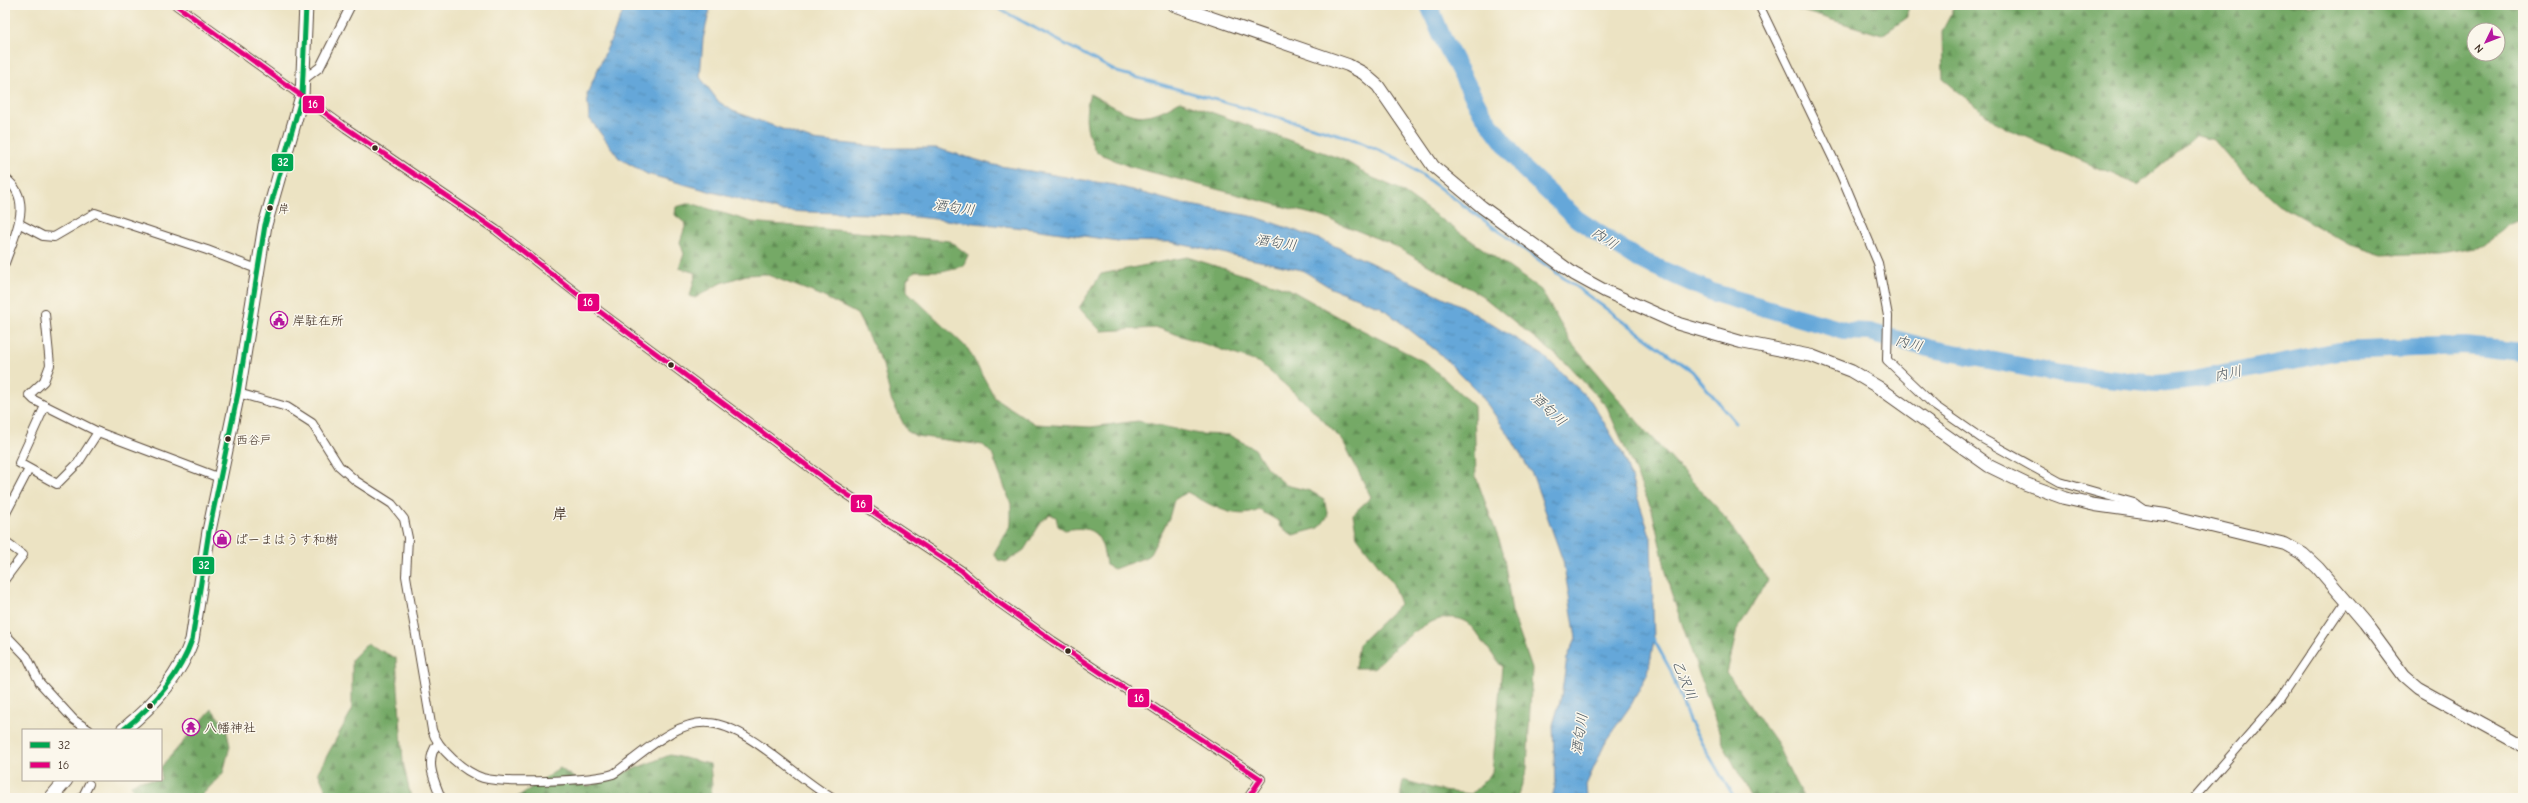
<svg xmlns="http://www.w3.org/2000/svg" width="2528" height="803" font-family="'Comic Neue','Klee One',sans-serif">
<style>
.forest{fill:url(#forest-firs);stroke:#586a42;fill-rule:evenodd}
.water{fill:url(#water-ripples);stroke:#50687c}
.lines{fill:none;stroke-linecap:round;stroke-linejoin:round}
.stream{stroke:#65a7d9;stroke-width:3}
.river{stroke:#65a7d9;stroke-width:18}
.street-casing{stroke:#564637;stroke-width:10}
.secondary-casing{stroke:#564637;stroke-width:14}
.primary-casing{stroke:#564637;stroke-width:15}
.street{stroke:#fff;stroke-width:8}
.secondary{stroke:#fff;stroke-width:12}
.primary{stroke:#fff;stroke-width:13}
.bus-1-casing{stroke:#fbf7ec;stroke-width:8}
.bus-2-casing{stroke:#fbf7ec;stroke-width:8}
.bus-1{stroke:#00a651;stroke-width:5}
.bus-2{stroke:#e5007d;stroke-width:5}
.bus-dot{fill:#3b2a1e;stroke:#fbf7ec;stroke-width:1.5}
.labels{text-anchor:middle;stroke-width:3;stroke-linejoin:round;paint-order:stroke}
.bus-label{font-size:12px;fill:#3b2a1e;stroke:#fbf7ec;text-anchor:start}
.poi-label{font-size:13px;fill:#3b2a1e;stroke:#fbf7ec;text-anchor:start}
.water-label{font-size:14px;font-style:italic;fill:#4a565f;stroke:#fbf7ec}
.quarter-label{font-size:15px;font-weight:bold;fill:#3b2a1e;stroke:#fbf7ec}
.line-badge{stroke:#fbf7ec;stroke-width:1.5}
.badge-label{font-size:11px;text-anchor:middle;font-weight:bold;fill:#fff}
</style>
<defs>
<pattern id="forest-firs" width="22" height="20" patternUnits="userSpaceOnUse"><rect width="22" height="20" fill="#74a966"/><path d="M5 1l3.5 6h-7zM16 11l3.5 6h-7z" fill="#608a53"/></pattern>
<pattern id="water-ripples" width="26" height="14" patternUnits="userSpaceOnUse"><rect width="26" height="14" fill="#65a7d9"/><path d="M2 4q2-2 4 0t4 0M15 11q2-2 4 0t4 0" fill="none" stroke="#5488af"/></pattern>
</defs>
<rect width="100%" height="100%" fill="#fbf7ec"/>
<filter id="ink" filterUnits="userSpaceOnUse"><feTurbulence type="fractalNoise" baseFrequency=".025" numOctaves="2"/><feDisplacementMap in="SourceGraphic" scale="8" xChannelSelector="R" yChannelSelector="G"/><feConvolveMatrix kernelMatrix="1 2 1 2 8 2 1 2 1" color-interpolation-filters="sRGB"/></filter>
<filter id="wash" filterUnits="userSpaceOnUse"><feTurbulence type="fractalNoise" baseFrequency=".012" numOctaves="4" result="noise"/><feDisplacementMap in="SourceGraphic" scale="16" xChannelSelector="R" yChannelSelector="G"/><feGaussianBlur stdDeviation="0.9" result="paint"/><feColorMatrix in="noise" values="0 0 0 0 0 0 0 0 0 0 0 0 0 0 0 0 0 1.4 0 .05"/><feComposite in="paint" operator="in"/></filter>
<g filter="url(#wash)">
<rect width="100%" height="100%" fill="#ece3c3"/>
<g class="forest">
<path d="M1788,5H1908V17L1882,35L1789,7Z"/>
<path d="M1956,5H2523V218L2508,225L2482,246L2439,253L2382,255L2348,244L2278,204L2239,169L2214,140L2196,136L2138,185L1999,125L1943,79L1942,31ZM2474,30H2498V54H2474Z"/>
<path d="M1090,94C1129,114 1138,127 1180,101L1344,160L1373,178L1397,188L1541,290L1572,344L1648,434L1720,511L1768,580L1737,630L1727,673L1775,741L1803,798H1752L1724,746L1670,589L1652,510L1607,407L1566,363L1481,295L1391,244L1323,217L1128,166L1096,152C1086,132 1083,116 1090,94Z"/>
<path d="M690,203L752,222L950,241L968,255L963,266L942,271H915L907,279V291L968,349L995,398L1035,424L1091,427L1138,421L1199,434L1229,435L1255,449L1267,468L1286,485L1310,491L1324,499L1328,516L1319,528L1293,535L1279,526L1280,522L1259,510C1235,522 1208,503 1187,492L1174,500L1169,518L1149,556L1114,569L1106,565C1102,536 1096,524 1065,530L1058,526L1056,517L1050,514L1042,521L1024,550L1006,562L998,560L994,553L1011,524V504L992,454L983,445L916,436L907,431L891,399L883,365L857,314L820,295L765,274L746,275L719,284L695,298L690,296L696,273L679,268L684,254L680,242L686,224L675,215L676,207Z"/>
<path d="M1187,257L1289,289L1362,330L1427,363L1474,406L1476,477L1503,551L1512,612L1532,669L1527,769L1518,798H1400L1403,780L1442,791L1471,794L1492,773L1502,667C1495,659 1473,626 1466,622C1433,604 1395,649 1374,668H1355L1359,644L1400,604L1393,584L1357,537L1353,514L1371,497L1343,441L1307,404L1260,363L1158,328L1101,331L1079,308L1101,274Z"/>
<path d="M367,644L396,658L403,762L411,798H329L318,772L352,710V659Z"/>
<path d="M212,709L226,728L230,746L223,773L199,798H140L131,785L140,780H161V767Z"/>
<path d="M670,755L710,764L712,786L710,798H516L560,768L587,787Z"/>
</g>
<path class="water" d="M626,5H711L703,39L700,77L719,102L733,111L812,140L889,148H936L994,165L1114,185L1179,203L1256,217L1322,240L1403,278L1458,304L1543,355L1591,401L1623,454L1651,538L1654,640L1648,673L1631,705L1607,739L1586,785L1587,798H1552L1555,786L1553,725L1561,697L1567,658L1576,638L1563,561L1533,476L1509,435L1480,394L1439,353L1381,307L1331,288L1302,270L1170,242L1118,241L1033,229L896,215L781,211L647,174L619,158L589,118L587,94Z"/>
<g class="lines">
<g class="stream">
<path d="M992,5L1117,72L1348,137L1401,160L1692,371L1736,423"/>
<path d="M1653,638L1670,669L1689,721L1734,798"/>
</g>
<path class="river" d="M1429,5L1442,37L1482,113L1524,169L1577,219L1636,258L1714,293L1845,331L1869,332L1928,348L2060,374L2156,384L2194,380L2338,351L2465,346L2523,352"/>
</g>
</g>
<g filter="url(#ink)">
<g class="lines">
<defs>
<g id="street">
<path d="M176,5L346,128L496,230L599,311L833,485L962,571L994,599L1053,641L1261,779L1248,798"/>
<path d="M1759,5L1841,175L1878,263L1888,316L1887,360L1935,406L1981,438L2060,482L2134,503L2147,512"/>
<path d="M303,80L320,67L351,5"/>
<path d="M5,178C35,200 14,236 5,263"/>
<path d="M20,224L43,236L54,237L95,213L207,250L257,269"/>
<path d="M45,314L50,365L44,381L29,395L34,400L98,432L220,478"/>
<path d="M238,393L287,407L312,423L339,466L356,481L392,504L404,519L408,538L406,576L432,730C438,749 464,772 483,778C504,784 592,781 613,774C619,771 626,764 632,760C653,744 682,720 709,723C749,726 796,778 832,798"/>
<path d="M45,406L19,463L57,484L78,463L98,432"/>
<path d="M5,515L29,469"/>
<path d="M5,542L23,555L5,579"/>
<path d="M5,634L27,657L40,683L74,720L89,730"/>
<path d="M438,743C424,760 434,780 441,798"/>
<path d="M82,798L89,784"/>
<path d="M2194,798L2280,699L2346,601"/>
</g>
<path id="secondary" d="M1174,5L1348,65L1363,73L1378,86L1433,166L1482,207L1574,274L1605,291L1679,324L1741,342L1812,356L1851,371L1878,387L1989,466L2026,484L2064,498L2095,505L2166,515L2285,544L2303,554L2318,568L2365,623L2404,676L2418,688L2523,746"/>
<g id="primary">
<path d="M123,730C153,706 179,677 192,640L209,531L238,393L265,225L302,96L306,5"/>
<path d="M51,798L66,780"/>
</g>
</defs>
<use href="#street" class="street-casing"/>
<use href="#secondary" class="secondary-casing"/>
<use href="#primary" class="primary-casing"/>
<use href="#street" class="street"/>
<use href="#secondary" class="secondary"/>
<use href="#primary" class="primary"/>
<defs>
<path id="bus-1" d="M123,730C153,706 179,677 192,640L209,531L238,393L265,225L302,96L306,5"/>
<path id="bus-2" d="M176,5L346,128L496,230L599,311L833,485L962,571L994,599L1053,641L1261,779L1248,798"/>
</defs>
<use href="#bus-1" class="bus-1-casing"/>
<use href="#bus-2" class="bus-2-casing"/>
<use href="#bus-1" class="bus-1"/>
<use href="#bus-2" class="bus-2"/>
</g>
</g>
<defs>
<symbol id="civic-ring" viewBox="-11 -11 22 22"><circle r="9.5" fill="#fbf7ec" stroke="#b5179e" stroke-width="1.5"/><path d="M-.6-6.5H3V-4.5H.6V-3L4-1V1h2V6H-6V1h2V-1L-.6-3ZM-1.2 2.5V6h2.4V2.5Z" fill="#b5179e"/></symbol>
<symbol id="shop-ring" viewBox="-11 -11 22 22"><circle r="9.5" fill="#fbf7ec" stroke="#b5179e" stroke-width="1.5"/><path d="M-5-2.5h2.3a2.7 3.5 0 0 1 5.4 0H5L5.5 6h-11ZM-1.5-2.5h3a1.5 2.3 0 0 0-3 0Z" fill="#b5179e"/></symbol>
<symbol id="temple-ring" viewBox="-11 -11 22 22"><circle r="9.5" fill="#fbf7ec" stroke="#b5179e" stroke-width="1.5"/><path d="M0-6L5-2H3V0L6.5 2.5H4V6H1.5V3h-3V6H-4V2.5H-6.5L-3 0V-2H-5Z" fill="#b5179e"/></symbol>
</defs>
<g fill-rule="evenodd">
<use href="#civic-ring" x="269" y="310" width="20" height="20"/>
<use href="#shop-ring" x="212" y="529" width="20" height="20"/>
<use href="#temple-ring" x="181" y="717" width="20" height="20"/>
</g>
<g class="bus-dot">
<circle cx="375" cy="148" r="3.5"/>
<circle cx="270" cy="208" r="3.5"/>
<circle cx="671" cy="365" r="3.5"/>
<circle cx="228" cy="439" r="3.5"/>
<circle cx="1068" cy="651" r="3.5"/>
<circle cx="150" cy="706" r="3.5"/>
</g>
<g class="labels">
<g class="bus-label">
<text x="278" y="213">岸</text>
<text x="236" y="444">西谷戸</text>
</g>
<g class="poi-label">
<text x="292" y="325">岸駐在所</text>
<text x="235" y="544">ぱーまはうす和樹</text>
<text x="204" y="732">八幡神社</text>
</g>
<g class="water-label">
<text transform="translate(954 207) rotate(8)" y="5">酒匂川</text>
<text transform="translate(1605 238) rotate(34)" y="5">内川</text>
<text transform="translate(1276 242) rotate(8)" y="5">酒匂川</text>
<text transform="translate(1909 343) rotate(15)" y="5">内川</text>
<text transform="translate(2228 373) rotate(-12)" y="5">内川</text>
<text transform="translate(1549 409) rotate(43)" y="5">酒匂川</text>
<text transform="translate(1685 680) rotate(68)" y="5">乙沢川</text>
<text transform="translate(1579 734) rotate(-81)" y="5">酒匂川</text>
</g>
<g class="quarter-label">
<text x="560" y="519">岸</text>
</g>
</g>
<g class="line-badge">
<rect x="302" y="95" width="23" height="19" rx="4" fill="#e5007d"/>
<rect x="271" y="153" width="23" height="19" rx="4" fill="#00a651"/>
<rect x="577" y="293" width="23" height="19" rx="4" fill="#e5007d"/>
<rect x="850" y="494" width="23" height="19" rx="4" fill="#e5007d"/>
<rect x="192" y="556" width="23" height="19" rx="4" fill="#00a651"/>
<rect x="1127" y="688" width="23" height="20" rx="4" fill="#e5007d"/>
</g>
<g class="badge-label">
<text x="313" y="108">16</text>
<text x="283" y="166">32</text>
<text x="588" y="306">16</text>
<text x="861" y="508">16</text>
<text x="204" y="569">32</text>
<text x="1139" y="702">16</text>
</g>
<rect width="2528" height="803" fill="none" stroke="#fbf7ec" stroke-width="20"/>
<rect x="22" y="729" width="140" height="52" fill="#fbf7ec" stroke="#aea59a"/>
<rect x="30" y="742" width="20" height="6" fill="#00a651" stroke="#aea59a"/>
<text x="58" y="749" font-size="12" fill="#3b2a1e">32</text>
<rect x="30" y="762" width="20" height="6" fill="#e5007d" stroke="#aea59a"/>
<text x="58" y="769" font-size="12" fill="#3b2a1e">16</text>
<g transform="translate(2486 42) rotate(227)"><circle r="19" fill="#fbf7ec" stroke="#aea59a"/>
<path d="M0-3L7 15L0 10L-7 15Z" fill="#b5179e"/>
<text y="-6" font-size="11" font-weight="bold" text-anchor="middle" fill="#3b2a1e">N</text>
</g>
</svg>
